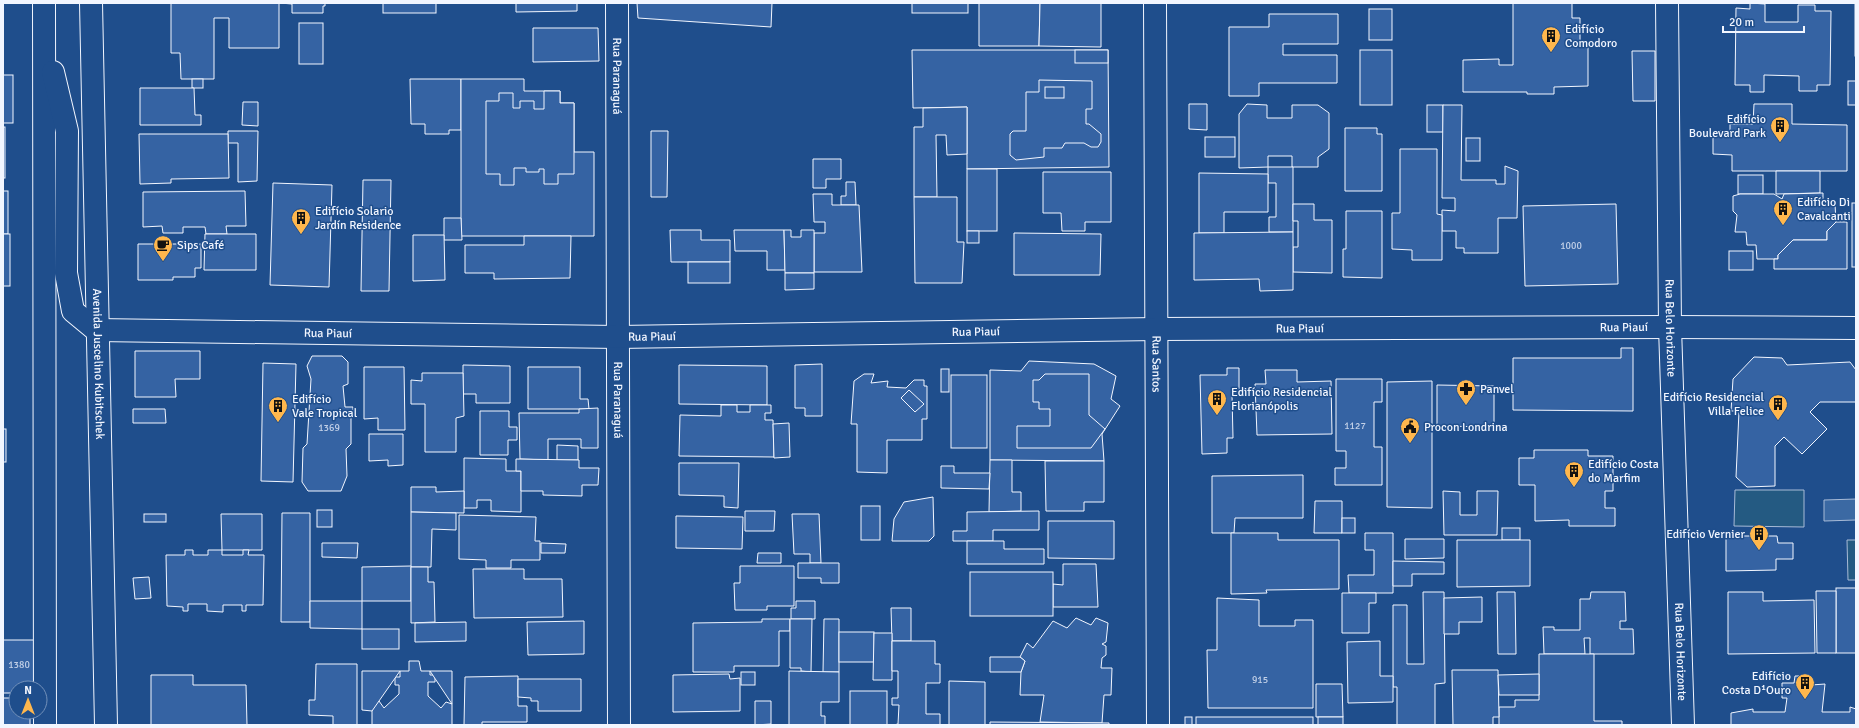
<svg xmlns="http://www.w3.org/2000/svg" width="1859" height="728" font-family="Signika,sans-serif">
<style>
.green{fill:#245a82;stroke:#a8bbd7}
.water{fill:#3b69a3;stroke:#a8bbd7}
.building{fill:#3563a3;stroke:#f2f6ff}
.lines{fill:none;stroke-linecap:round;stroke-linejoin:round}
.minor-casing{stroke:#f2f6ff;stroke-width:24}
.major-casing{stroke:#f2f6ff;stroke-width:24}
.minor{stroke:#1f4e8c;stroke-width:22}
.major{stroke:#1f4e8c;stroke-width:22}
.labels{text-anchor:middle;stroke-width:3;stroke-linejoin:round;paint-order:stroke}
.number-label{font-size:10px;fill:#c3d1e8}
.poi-label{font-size:12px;fill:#f2f6ff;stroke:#1f4e8c;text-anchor:start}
.street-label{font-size:12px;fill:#f2f6ff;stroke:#1f4e8c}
</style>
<rect width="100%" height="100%" fill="#1f4e8c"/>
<g class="green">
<path d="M1735,490H1804V527L1734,526Z"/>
<path d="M1847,540H1856V580H1848Z"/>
</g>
<path class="water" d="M1856,499V520L1824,521V500Z"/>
<g class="building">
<path d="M171,3H279V48H229V18H214V79H181L180,53H171Z"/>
<path d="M280,3H325V6H323V13H292V4Z"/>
<rect x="383" y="3" width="53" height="10"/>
<path d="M516,3H577V11L516,12Z"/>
<path d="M637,3H772L771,27L638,18Z"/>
<rect x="912" y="3" width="56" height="10"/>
<path d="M979,3H1040L1039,46H979Z"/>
<path d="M1040,3H1101V47L1039,46Z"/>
<path d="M1513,3H1572V18H1580V47H1588V86L1554,87V94H1527V92H1463V60L1499,59V65H1513Z"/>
<path d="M1750,3L1765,4V22H1798V5H1815V11H1831L1830,85H1817V91H1799V76L1764,75V92H1750V85H1735L1736,8L1750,9Z"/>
<rect x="1855" y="3" width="1" height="53"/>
<rect x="1369" y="9" width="23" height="31"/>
<path d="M1269,14H1338V44H1283V55H1337V83H1259V96H1229V27H1269Z"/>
<rect x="299" y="23" width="24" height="41"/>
<path d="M533,28H598L599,61L533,62Z"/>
<path d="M912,50H1108L1109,167L967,169V107L913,108Z"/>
<rect x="1075" y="50" width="33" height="13"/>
<rect x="1360" y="50" width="32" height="55"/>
<path d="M1632,51H1655V101H1633Z"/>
<rect x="3" y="75" width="10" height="48"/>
<rect x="192" y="79" width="11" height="9"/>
<path d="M410,79H461V130H449V134H425V124H411Z"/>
<path d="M461,79H524V91H560V103H574V152H594V236H461Z"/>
<path d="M1039,80L1092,81V109H1086V124H1089L1101,134V142L1098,147H1091L1084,143H1065L1062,148H1044V157L1016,160L1010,155V134L1013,131H1026V92H1039Z"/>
<rect x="1848" y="81" width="8" height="24"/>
<rect x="1045" y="87" width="19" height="11"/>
<path d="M140,88H194L195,115H201V125H140Z"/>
<path d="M544,91H560V103H574V174H558V184H544V169H539V172H526V168H514V185H500V174H486V101H499V93H513V108H520V101H534V109H544Z"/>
<path d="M243,102H258V126L242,125Z"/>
<path d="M1189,104H1207V130L1189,129Z"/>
<path d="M1247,104L1267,105V118H1292V105H1318L1329,113V149L1318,157V167H1292V156H1268V167L1239,168V114Z"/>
<path d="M1754,104H1792V124L1847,125V171H1732V155L1713,154V131H1730V124H1753Z"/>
<rect x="1427" y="105" width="16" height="27"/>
<path d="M1443,105H1462L1461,180H1496V184H1505V166L1518,171L1517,218H1498V253H1464V248H1456V231H1442V210L1455,211V198H1442Z"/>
<path d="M967,107V154L947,155L946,135H936L937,197H914V127H923V108Z"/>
<rect x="3" y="127" width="2" height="51"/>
<path d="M1345,128H1377V134H1382V191H1345Z"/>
<path d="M228,131H258L257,181L238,182V143H228Z"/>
<path d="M651,131H668L667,197H651Z"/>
<path d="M139,134H228L229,178L171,179V183L140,184Z"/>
<rect x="1205" y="137" width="30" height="20"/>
<rect x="1466" y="138" width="14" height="23"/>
<path d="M1400,149H1437V214L1442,215V260H1412V250L1392,249V213H1400Z"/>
<path d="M813,159H841V179H826V188H813Z"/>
<path d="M1268,167H1293V232H1269V217H1276V183H1268Z"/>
<rect x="967" y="169" width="30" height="62"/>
<path d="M1776,171H1820V193L1776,194Z"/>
<path d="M1043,172H1111V222H1085V231H1062L1061,213H1043Z"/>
<path d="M1199,173L1268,174V212H1224V233H1199Z"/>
<rect x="1738" y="175" width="25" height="19"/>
<path d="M363,180H391L389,291H361Z"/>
<path d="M846,182H855L856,205H841V196H846Z"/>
<path d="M273,183L332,185L329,287L270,285Z"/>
<rect x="3" y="191" width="5" height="43"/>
<path d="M245,191L246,226H226L227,234H206L205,227H183V233H163L162,226L143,227V192Z"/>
<path d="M1823,193V204H1835L1836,222L1827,231V240H1793L1778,255V259H1757L1756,245H1747L1746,232H1735L1737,215L1733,211V196L1740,194H1774L1782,199L1784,194Z"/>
<path d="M813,194H832V205H859L862,272H814V233H825V222H814Z"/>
<path d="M914,197H957V242H964L962,283H915Z"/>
<rect x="1852" y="203" width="4" height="64"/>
<path d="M1293,204H1314V220H1332V273L1293,272V247H1298V221H1293Z"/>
<path d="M1616,204L1618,284L1525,286L1523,206Z"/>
<path d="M1346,211H1382V278L1343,277V249H1346Z"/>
<path d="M444,218H461L462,240H444Z"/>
<path d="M1836,222H1847V269H1774V259H1778V255L1793,240H1827V231Z"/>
<path d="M670,230H701V240H730V262H671Z"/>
<path d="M734,230H784L785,270H767V251H735Z"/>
<path d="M784,230H791V237H801V230H814V273H785Z"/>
<rect x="967" y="231" width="12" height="12"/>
<path d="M1293,232V290L1260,291L1259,279L1194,280V233Z"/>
<path d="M1014,233L1101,234L1100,275H1014Z"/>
<rect x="3" y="234" width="7" height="52"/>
<path d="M205,234H256V270H204Z"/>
<path d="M413,235H444L445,280L413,281Z"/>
<path d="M524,236H571L570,278L494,279V273H465V245H524Z"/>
<path d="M138,244H201V268H195V277H173V280H138Z"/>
<rect x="1729" y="251" width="24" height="19"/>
<rect x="688" y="262" width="42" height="21"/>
<path d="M785,273H814V289L785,290Z"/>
<path d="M1621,348H1633V411L1513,410V358H1621Z"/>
<path d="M135,351H200V379H175L176,397H135Z"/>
<path d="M312,356H342L348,362V384L343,386L345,407H353V411H351V444L346,449L347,476L341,491H308L302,482L303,448L307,444L311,379L307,366Z"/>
<path d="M1754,357L1782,358L1787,365L1850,362L1856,370V402H1820L1810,412L1827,429L1802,454L1784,437L1775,446V486L1747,487L1736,477L1739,411H1731L1733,379Z"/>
<path d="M1029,361L1094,364L1116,376L1111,399L1120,406L1102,434L1104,461L990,460V370L1021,371Z"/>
<path d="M263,363L296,364L293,482L261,481Z"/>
<path d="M822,364V416H805V408H795V365Z"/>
<path d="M463,365L510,366V403H476V394H463Z"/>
<path d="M679,365L767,366V405L679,404Z"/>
<path d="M364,367H404L405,430H378V418L364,419Z"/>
<path d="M528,367H580V399H588L589,409H528Z"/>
<path d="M1227,368H1239V395H1232L1233,438H1227V453L1202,454L1200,375H1227Z"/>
<rect x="941" y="369" width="8" height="23"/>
<path d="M1265,370H1297V382L1331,381L1332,434L1257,435L1255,384H1266Z"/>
<path d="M422,373H463L464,416L456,418V452H425V404H411V380L422,381Z"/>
<path d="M864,374H874L871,383L888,381L887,387L906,388L914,380H924V386H927V419H922V440H887V473L857,472V424H851L854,381Z"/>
<path d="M1045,374H1089V415L1105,429L1091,448H1017V426H1050V409H1039V402H1033V380H1039Z"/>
<rect x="951" y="375" width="36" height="73"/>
<path d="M1336,379H1382V402H1374V447H1382V485H1335V468H1346V451H1336Z"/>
<path d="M1432,381V508L1387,507V382Z"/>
<path d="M1437,385L1494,386V427L1437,426Z"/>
<path d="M909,390L924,404L915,412L901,398Z"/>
<path d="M721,405H737V412H750V405H771V413H765V420H773L774,457L679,456L680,415L721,416Z"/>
<path d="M598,408V448H581V439H548V460L520,459L519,413H579V409Z"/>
<path d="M133,409H165L166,423H133Z"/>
<path d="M480,411H509V427H517V440H508V455H480Z"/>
<path d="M789,423L790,457L774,458L773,424Z"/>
<rect x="3" y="429" width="3" height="33"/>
<path d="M369,434H403V465L388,466V460L369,461Z"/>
<path d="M557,445L578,446V460H557Z"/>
<path d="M1534,450H1588V456H1613V491H1605V508H1615V526H1569V520L1535,521V485H1519V458H1534Z"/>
<path d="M464,458L506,459V471H521V512L491,511V500H477V508H464Z"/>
<path d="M516,459L579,460V468H599L598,485H582V496L543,495V491H521V471H516Z"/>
<path d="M990,460H1012V492H1021V511L989,512Z"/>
<path d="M1045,461H1104V502H1084V511H1046Z"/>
<path d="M679,463H739L738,508L724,507V496L679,495Z"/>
<path d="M941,466H954V473H990L989,489L941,488Z"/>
<path d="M1303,475V518H1235L1234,533H1212V476Z"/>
<path d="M411,487H436V492L464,491V513L411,512Z"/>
<path d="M1443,491L1460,492V515H1477V491H1498L1497,535H1444Z"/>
<path d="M933,497L934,536L929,541H892L894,519L904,502Z"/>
<path d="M1315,501H1342V533H1314Z"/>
<rect x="861" y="506" width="19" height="34"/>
<rect x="317" y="510" width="15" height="17"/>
<path d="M745,511H775L774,531H745Z"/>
<path d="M1039,511V530H993V541H953V531H967V512Z"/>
<path d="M411,512L456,513V530L432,529L431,567H411Z"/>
<path d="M282,513H310V622H281Z"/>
<rect x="144" y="514" width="22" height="8"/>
<path d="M221,514H262V550H222Z"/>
<path d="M792,514H819L821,563H810V554H794Z"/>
<path d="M459,515L536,517L535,541H540V560H511V568H486V560L459,559Z"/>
<path d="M676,516L743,517L742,549L676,548Z"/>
<rect x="1342" y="518" width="13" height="15"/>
<path d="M1048,521H1114V559L1048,558Z"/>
<rect x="1502" y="528" width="18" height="12"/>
<path d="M1231,533H1278V540H1339V589L1266,590L1267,593L1231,594Z"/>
<path d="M1365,533H1393V593H1349L1348,575H1374V550H1365Z"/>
<path d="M1726,536H1777L1778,543H1793V559H1776V570L1726,571Z"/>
<path d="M1405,539H1444V558L1405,559Z"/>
<path d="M1457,540H1530V586L1457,587Z"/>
<path d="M967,541H1004V549H1044V564H967Z"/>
<path d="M322,543H358L357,558L322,557Z"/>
<path d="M541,543L566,544L565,553H541Z"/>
<path d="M185,550H193V555H208V550H222V555H243V550H249L248,555H264L263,605H246V611H242V605H223V612L207,611V604H188V611H183V607L167,606L166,555H185Z"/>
<path d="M758,553H781V563H757Z"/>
<path d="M1393,561L1444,562V574H1412V586H1393Z"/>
<path d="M798,563H839V583H821V578H798Z"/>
<path d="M1063,564H1096L1098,607H1053V584L1063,585Z"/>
<path d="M411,566V601H362V567Z"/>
<path d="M740,566H794V606H767V610H735L734,583H740Z"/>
<path d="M411,567H428V582H434L435,622L411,623Z"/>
<path d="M473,569H524V579H562L563,617L474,618Z"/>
<rect x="970" y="572" width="83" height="44"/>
<path d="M149,577L151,598L135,599L133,578Z"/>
<rect x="1836" y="588" width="20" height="65"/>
<path d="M1816,591H1836V653H1817Z"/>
<path d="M1423,592H1444L1445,683L1435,684V725H1397V687H1393V605H1407V664H1424Z"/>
<path d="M1497,592H1515L1516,654H1498Z"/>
<path d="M1591,592H1625L1626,621H1620V629H1633L1634,654H1590V638H1584L1585,654H1544L1543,627H1554V630H1580V599H1590Z"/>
<path d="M1728,592H1763V601L1814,600L1815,653L1728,654Z"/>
<path d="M1342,593H1376V603H1369V633H1342Z"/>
<path d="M1482,597V622H1459V634H1444V598Z"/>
<path d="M1217,598L1259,600V626H1295V620H1313V708H1208L1207,650H1217Z"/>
<path d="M310,601H362V629L310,628Z"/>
<path d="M796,601H815V619H791V608H796Z"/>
<path d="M891,608H911V641H892Z"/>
<path d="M1076,618L1091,625L1096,618L1108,623L1106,642L1102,644L1106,646V655L1102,658L1101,668H1112L1111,695H1104L1102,723L1040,722L1044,695H1020L1021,672L1025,661L1020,657L1027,643L1033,648L1053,621L1067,628Z"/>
<path d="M762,619H790V631H779V666H734V672H693V623L762,622Z"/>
<path d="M790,619H812L811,672L801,671V668H790Z"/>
<path d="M824,619H839V672H823Z"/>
<path d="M584,621V654L528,655L527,622Z"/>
<path d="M466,622V641L415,642V623Z"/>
<rect x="362" y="629" width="37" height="20"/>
<rect x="839" y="632" width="35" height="30"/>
<path d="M874,633H892V680H873Z"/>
<path d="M3,640H36V688H16V693H3Z"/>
<path d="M892,641H935V664H940V683H926V714H940V725H893L898,724L899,705H892V698H898V671H892Z"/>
<path d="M1380,641V676H1393V702L1348,703L1347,642Z"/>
<path d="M1539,654H1594V721H1622V725H1499V707H1515V700H1539Z"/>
<path d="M990,657H1020L1025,661L1021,672H990Z"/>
<path d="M409,661H419L421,671H430V675H435V682H428V696L441,708L446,702L452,704V725H372V707L379,701L384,708L399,694V685H395V677H400V671H409Z"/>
<path d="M316,664H357V725H333V716L309,715V700H315Z"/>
<path d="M1452,670H1498L1499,717H1493V725H1453Z"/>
<path d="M362,671H400L372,711L362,710Z"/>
<path d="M430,671H452V704Z"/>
<path d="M789,671L839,672V702H821V716H825V725H789Z"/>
<rect x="741" y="672" width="14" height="13"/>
<path d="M729,674L730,679L740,678V711L673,712V675Z"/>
<path d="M1539,674V695H1499L1498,675Z"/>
<path d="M151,675H193V685H246L247,725H151Z"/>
<path d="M518,676V706H527V722H482V725H464L465,677Z"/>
<path d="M1795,676H1801L1811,685L1825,684L1822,712H1850V707L1856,709V725H1731V713L1753,709V712H1785L1787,698H1782V683H1794Z"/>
<path d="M518,679H581V711H538V701H531V698L518,697Z"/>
<path d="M949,681L985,682V725H949Z"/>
<path d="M1316,684H1342L1343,717H1316Z"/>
<rect x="850" y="691" width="37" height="34"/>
<path d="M3,698H16V712H30V725H3Z"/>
<path d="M755,701H771V724L755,725Z"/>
<rect x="1185" y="717" width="7" height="8"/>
<rect x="1196" y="717" width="117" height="8"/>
<rect x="1318" y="717" width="25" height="8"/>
<path d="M990,722L1109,723V725H990Z"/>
</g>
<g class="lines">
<defs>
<g id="minor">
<path id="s1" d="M617,3L619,725"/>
<path id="s2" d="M1155,3L1158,725"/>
<path id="s3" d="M1667,3L1670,327L1683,725"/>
<path id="s4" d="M96,330L618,337L1157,329L1670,327L1856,328"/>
</g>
<g id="major">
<path d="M44,3L45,725"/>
<path id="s5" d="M91,3L106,725"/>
<path d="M53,72L67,131L66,273L73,311L96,330"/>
</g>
</defs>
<use href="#minor" class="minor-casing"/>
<use href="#major" class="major-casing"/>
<use href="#minor" class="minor"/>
<use href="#major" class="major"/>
</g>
<defs>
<symbol id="building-pin" viewBox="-11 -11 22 30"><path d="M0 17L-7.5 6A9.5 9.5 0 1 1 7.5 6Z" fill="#ffb74d" stroke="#1f4e8c"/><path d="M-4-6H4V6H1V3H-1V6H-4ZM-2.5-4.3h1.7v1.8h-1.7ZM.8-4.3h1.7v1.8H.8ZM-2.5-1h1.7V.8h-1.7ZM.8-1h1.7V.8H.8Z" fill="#111"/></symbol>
<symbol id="cafe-pin" viewBox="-11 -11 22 30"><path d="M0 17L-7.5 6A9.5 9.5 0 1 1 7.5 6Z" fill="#ffb74d" stroke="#1f4e8c"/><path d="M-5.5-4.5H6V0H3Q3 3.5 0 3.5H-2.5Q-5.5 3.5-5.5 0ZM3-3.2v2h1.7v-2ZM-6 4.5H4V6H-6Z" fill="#111"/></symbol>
<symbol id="pharmacy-pin" viewBox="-11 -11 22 30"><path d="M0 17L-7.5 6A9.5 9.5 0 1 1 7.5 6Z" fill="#ffb74d" stroke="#1f4e8c"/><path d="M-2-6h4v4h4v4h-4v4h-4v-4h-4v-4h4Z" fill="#111"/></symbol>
<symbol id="civic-pin" viewBox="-11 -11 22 30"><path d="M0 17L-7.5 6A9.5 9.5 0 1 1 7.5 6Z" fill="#ffb74d" stroke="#1f4e8c"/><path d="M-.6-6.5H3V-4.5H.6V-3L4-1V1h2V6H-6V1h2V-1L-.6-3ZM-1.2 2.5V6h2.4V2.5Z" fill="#111"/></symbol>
</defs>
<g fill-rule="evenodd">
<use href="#building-pin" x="1540" y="25" width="22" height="30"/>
<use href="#building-pin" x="1769" y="115" width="22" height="30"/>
<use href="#building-pin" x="1772" y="198" width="22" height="30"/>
<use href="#building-pin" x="290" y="207" width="22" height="30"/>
<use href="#cafe-pin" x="152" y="234" width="22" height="30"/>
<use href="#pharmacy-pin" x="1455" y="378" width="22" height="30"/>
<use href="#building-pin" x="1206" y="388" width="22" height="30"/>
<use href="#building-pin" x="1767" y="393" width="22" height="30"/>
<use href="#building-pin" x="267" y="395" width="22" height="30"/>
<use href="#civic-pin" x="1399" y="416" width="22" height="30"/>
<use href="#building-pin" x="1563" y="460" width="22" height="30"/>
<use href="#building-pin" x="1748" y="523" width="22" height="30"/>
<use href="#building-pin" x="1794" y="672" width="22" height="30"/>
</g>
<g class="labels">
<g class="number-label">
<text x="1571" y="249">1000</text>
<text x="1355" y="429">1127</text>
<text x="329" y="431">1369</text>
<text x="19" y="668">1380</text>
<text x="1260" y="683">915</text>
</g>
<g class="poi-label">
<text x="1565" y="33">Edifício<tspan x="1565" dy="14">Comodoro</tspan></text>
<text x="1766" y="123" text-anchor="end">Edifício<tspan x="1766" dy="14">Boulevard Park</tspan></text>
<text x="1797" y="206">Edifício Di<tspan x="1797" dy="14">Cavalcanti</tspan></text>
<text x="315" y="215">Edifício Solario<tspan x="315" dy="14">Jardín Residence</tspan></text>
<text x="177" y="249">Sips Café</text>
<text x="1480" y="393">Panvel</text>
<text x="1231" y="396">Edifício Residencial<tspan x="1231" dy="14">Florianópolis</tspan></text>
<text x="1764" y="401" text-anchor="end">Edifício Residencial<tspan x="1764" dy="14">Villa Felice</tspan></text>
<text x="292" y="403">Edifício<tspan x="292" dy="14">Vale Tropical</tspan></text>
<text x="1424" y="431">Procon Londrina</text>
<text x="1588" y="468">Edifício Costa<tspan x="1588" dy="14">do Marfim</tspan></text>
<text x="1745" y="538" text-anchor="end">Edifício Vernier</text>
<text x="1791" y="680" text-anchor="end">Edifício<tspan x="1791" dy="14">Costa D¹Ouro</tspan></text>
</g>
<g class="street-label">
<text dy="4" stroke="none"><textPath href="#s1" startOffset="73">Rua Paranaguá</textPath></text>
<text dy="4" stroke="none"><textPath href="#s4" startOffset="1528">Rua Piauí</textPath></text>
<text dy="4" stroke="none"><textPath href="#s3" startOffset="325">Rua Belo Horizonte</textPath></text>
<text dy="4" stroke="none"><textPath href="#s4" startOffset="1204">Rua Piauí</textPath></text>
<text dy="4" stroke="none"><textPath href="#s4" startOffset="880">Rua Piauí</textPath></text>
<text dy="4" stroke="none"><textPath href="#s4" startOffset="232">Rua Piauí</textPath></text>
<text dy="4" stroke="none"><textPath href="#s4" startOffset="556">Rua Piauí</textPath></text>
<text dy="4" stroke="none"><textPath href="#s5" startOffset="361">Avenida Juscelino Kubitschek</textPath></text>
<text dy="4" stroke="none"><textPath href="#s2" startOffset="361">Rua Santos</textPath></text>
<text dy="4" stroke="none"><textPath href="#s1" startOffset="397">Rua Paranaguá</textPath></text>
<text dy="4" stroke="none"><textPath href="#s3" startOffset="649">Rua Belo Horizonte</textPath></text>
</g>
</g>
<rect width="1859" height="728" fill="none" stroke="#f2f6ff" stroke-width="8"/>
<g transform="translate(28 700)"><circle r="19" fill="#1f4e8c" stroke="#7391ba"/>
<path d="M0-3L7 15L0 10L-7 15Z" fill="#ffb74d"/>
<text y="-6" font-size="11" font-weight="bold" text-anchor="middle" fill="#f2f6ff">N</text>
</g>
<path d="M1723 26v6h81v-6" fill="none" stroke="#f2f6ff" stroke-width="2"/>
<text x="1729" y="26" font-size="12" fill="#f2f6ff" stroke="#1f4e8c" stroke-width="3" paint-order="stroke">20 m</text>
</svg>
